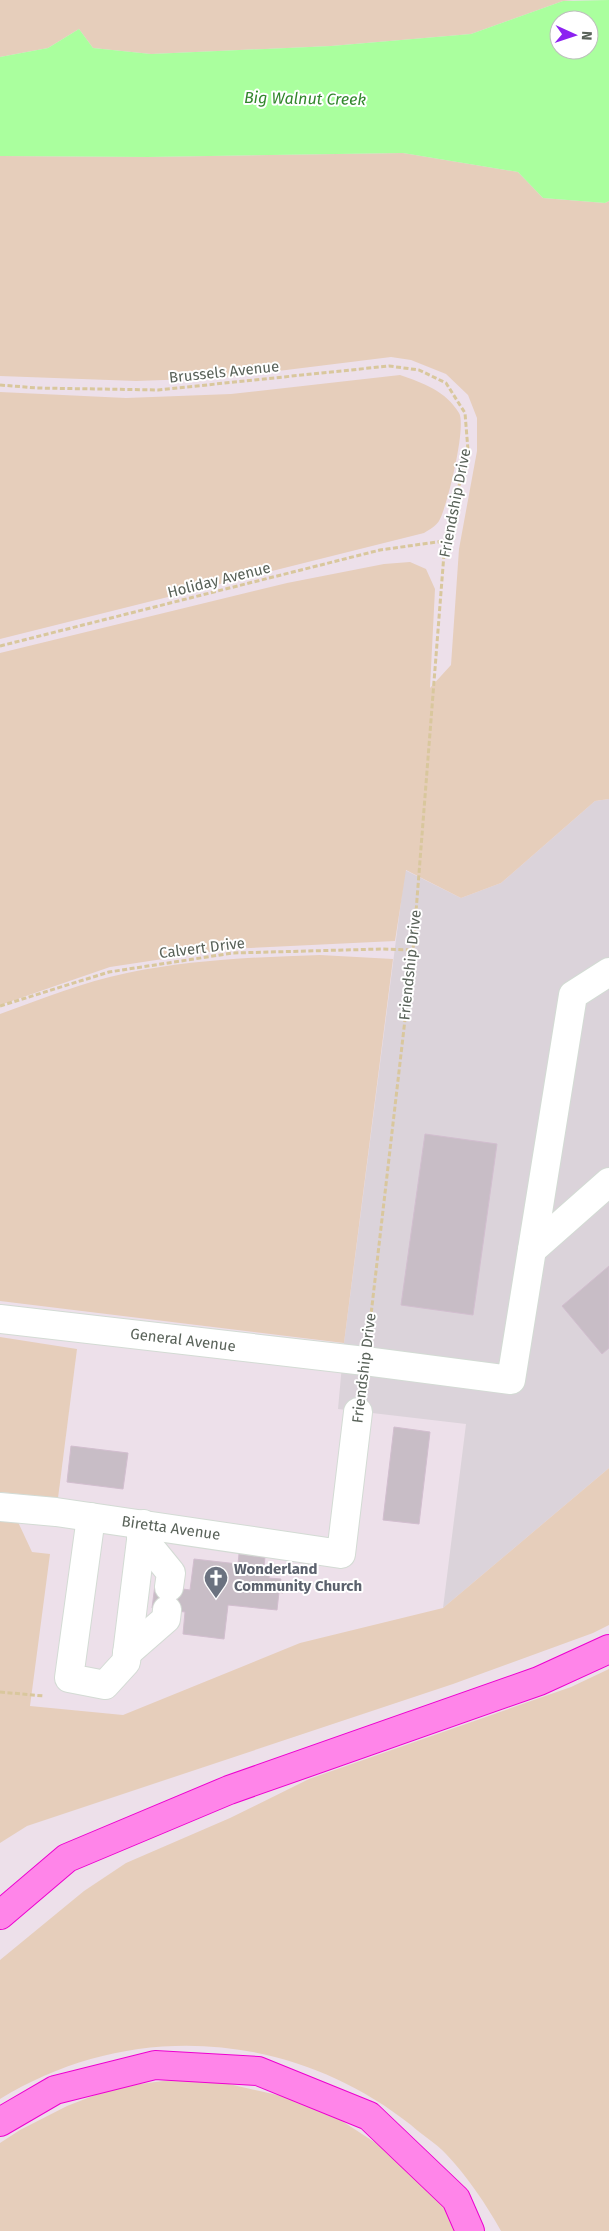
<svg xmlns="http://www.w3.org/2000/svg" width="609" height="2231" font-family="'Fira Sans',sans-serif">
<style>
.industrial{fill:#dbd3da}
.green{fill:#e6cebb}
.water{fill:#aaff9e;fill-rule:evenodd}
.building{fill:#c8bdc6;stroke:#d2becf}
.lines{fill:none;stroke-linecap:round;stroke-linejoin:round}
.minor-casing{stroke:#d3dbd4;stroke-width:30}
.highway-casing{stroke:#ed00d0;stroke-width:30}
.path{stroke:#d9c79d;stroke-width:3;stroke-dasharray:5 2.5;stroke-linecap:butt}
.minor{stroke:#fff;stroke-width:28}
.highway{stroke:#ff85e9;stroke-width:28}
.labels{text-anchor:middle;stroke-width:4;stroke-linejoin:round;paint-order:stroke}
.street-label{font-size:15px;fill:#596259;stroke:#fff}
.worship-label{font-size:15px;font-weight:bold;fill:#5b616d;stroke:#fff;text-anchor:start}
.water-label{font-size:16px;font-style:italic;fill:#32872c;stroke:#fff}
</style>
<rect width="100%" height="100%" fill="#ede0ea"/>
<path class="industrial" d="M609,799V1468L443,1608L466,1424L338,1409L344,1343L405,870L461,898L501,883L595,801Z"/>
<g class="green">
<path d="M0,0H573L563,1L471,34L331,46L151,54L93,48L79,29L48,48L0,57Z"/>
<path d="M403,153L518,172L543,198L605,203L609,201V799L595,801L501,883L461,898L406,870L395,941L229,949L110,967L0,1005V653L287,583L384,564L410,562L426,569L435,589L430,688L451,665L459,549L477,451V418L468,395L446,374L411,360L391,357L221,378L136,381L0,376V156L148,157Z"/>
<path d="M400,375C423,383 446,391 459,413C467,425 447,508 439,521C436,526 429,530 424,533L0,639V392L126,398L231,394Z"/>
<path d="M320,955L393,959L344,1343L0,1301V1014C42,999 83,982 127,973C190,960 255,957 320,955Z"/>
<path d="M0,1337L77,1349L58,1498L0,1492Z"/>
<path d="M609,1468V1625L593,1633L453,1684L27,1826L0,1843V1515L18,1522L32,1552L50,1554L30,1706L123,1715L300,1643L443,1608Z"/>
<path d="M609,1669V2231H501C486,2204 467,2176 446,2154C436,2143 422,2135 411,2125C292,2030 129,2019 0,2099V1960L84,1891L126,1863L230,1818L309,1779L571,1687Z"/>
<path d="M171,2080L220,2082L282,2096L336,2117L388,2151L435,2194L460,2231H0V2143L20,2130L67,2106L116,2087Z"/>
</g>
<path class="water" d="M609,0V201L605,203L543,198L518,172L403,153L148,157L0,156V57L48,48L79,29L93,48L151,54L331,46L471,34L563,1ZM559,20H589V50H559Z"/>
<g class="building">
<path d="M425,1134L497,1144L473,1315L401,1305Z"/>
<path d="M609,1266V1348L602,1354L562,1306Z"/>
<path d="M394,1427L430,1432L419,1524L383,1520Z"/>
<path d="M71,1446L128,1453L123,1489L67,1482Z"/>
<path d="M239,1554L265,1557L264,1567L270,1568L269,1578L281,1579L280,1583H284L283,1593L279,1592L277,1610L228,1605L224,1639L183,1634L185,1612L152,1608L155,1585L190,1590L194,1559L238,1564Z"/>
</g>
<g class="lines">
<defs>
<g id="minor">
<path d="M532,1250L609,1182"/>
<path d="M0,1319L365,1361L511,1380L573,995L609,972"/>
<path d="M0,1507L56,1512L341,1554L358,1412"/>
<path d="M91,1517L69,1678L105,1685L126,1662L143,1524"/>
<path d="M141,1536L171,1573L169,1587"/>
<path d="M127,1653L166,1619L167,1610"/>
</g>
<g id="highway">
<path d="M0,1915L67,1858L229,1790L539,1681L609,1649"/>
<path d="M0,2122L55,2090L155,2065L258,2071L369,2116L456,2199L470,2231"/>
</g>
</defs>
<use href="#minor" class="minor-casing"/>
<use href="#highway" class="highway-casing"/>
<g class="path">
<path d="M0,385L37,388L158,390L389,366L419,370L446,383L465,413L468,450L445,541L413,950L369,1332"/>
<path d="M0,646L380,550L444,541"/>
<path d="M0,1006L109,972L233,953L382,949L413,950"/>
<path d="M0,1692L44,1696"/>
</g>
<use href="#minor" class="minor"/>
<use href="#highway" class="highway"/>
</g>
<defs>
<symbol id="church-pin" viewBox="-11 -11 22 30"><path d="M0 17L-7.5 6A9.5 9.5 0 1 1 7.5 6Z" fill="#6b7280" stroke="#fff"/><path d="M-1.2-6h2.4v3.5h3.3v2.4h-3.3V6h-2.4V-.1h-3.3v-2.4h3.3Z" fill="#fff"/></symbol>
</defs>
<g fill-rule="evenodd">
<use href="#church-pin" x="202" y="1564" width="28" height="38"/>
</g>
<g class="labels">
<g class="street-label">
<text transform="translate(224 372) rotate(-6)" y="5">Brussels Avenue</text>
<text transform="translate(455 503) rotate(-79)" y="5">Friendship Drive</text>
<text transform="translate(219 580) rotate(-14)" y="5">Holiday Avenue</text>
<text transform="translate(202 948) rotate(-7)" y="5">Calvert Drive</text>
<text transform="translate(410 965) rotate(-84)" y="5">Friendship Drive</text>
<text transform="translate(183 1340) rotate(7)" y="5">General Avenue</text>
<text transform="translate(364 1368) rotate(-83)" y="5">Friendship Drive</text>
<text transform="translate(171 1528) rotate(8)" y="5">Biretta Avenue</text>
</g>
<g class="worship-label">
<text x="234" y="1574">Wonderland<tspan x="234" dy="17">Community Church</tspan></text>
</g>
<g class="water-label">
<text transform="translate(305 98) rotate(1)" y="6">Big Walnut Creek</text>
</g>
</g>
<g transform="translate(574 35) rotate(93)"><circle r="24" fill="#ffffff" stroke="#bdc0bd"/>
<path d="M0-4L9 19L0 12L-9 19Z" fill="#8c22f1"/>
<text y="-8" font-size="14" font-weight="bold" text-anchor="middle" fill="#596259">N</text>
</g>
</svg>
